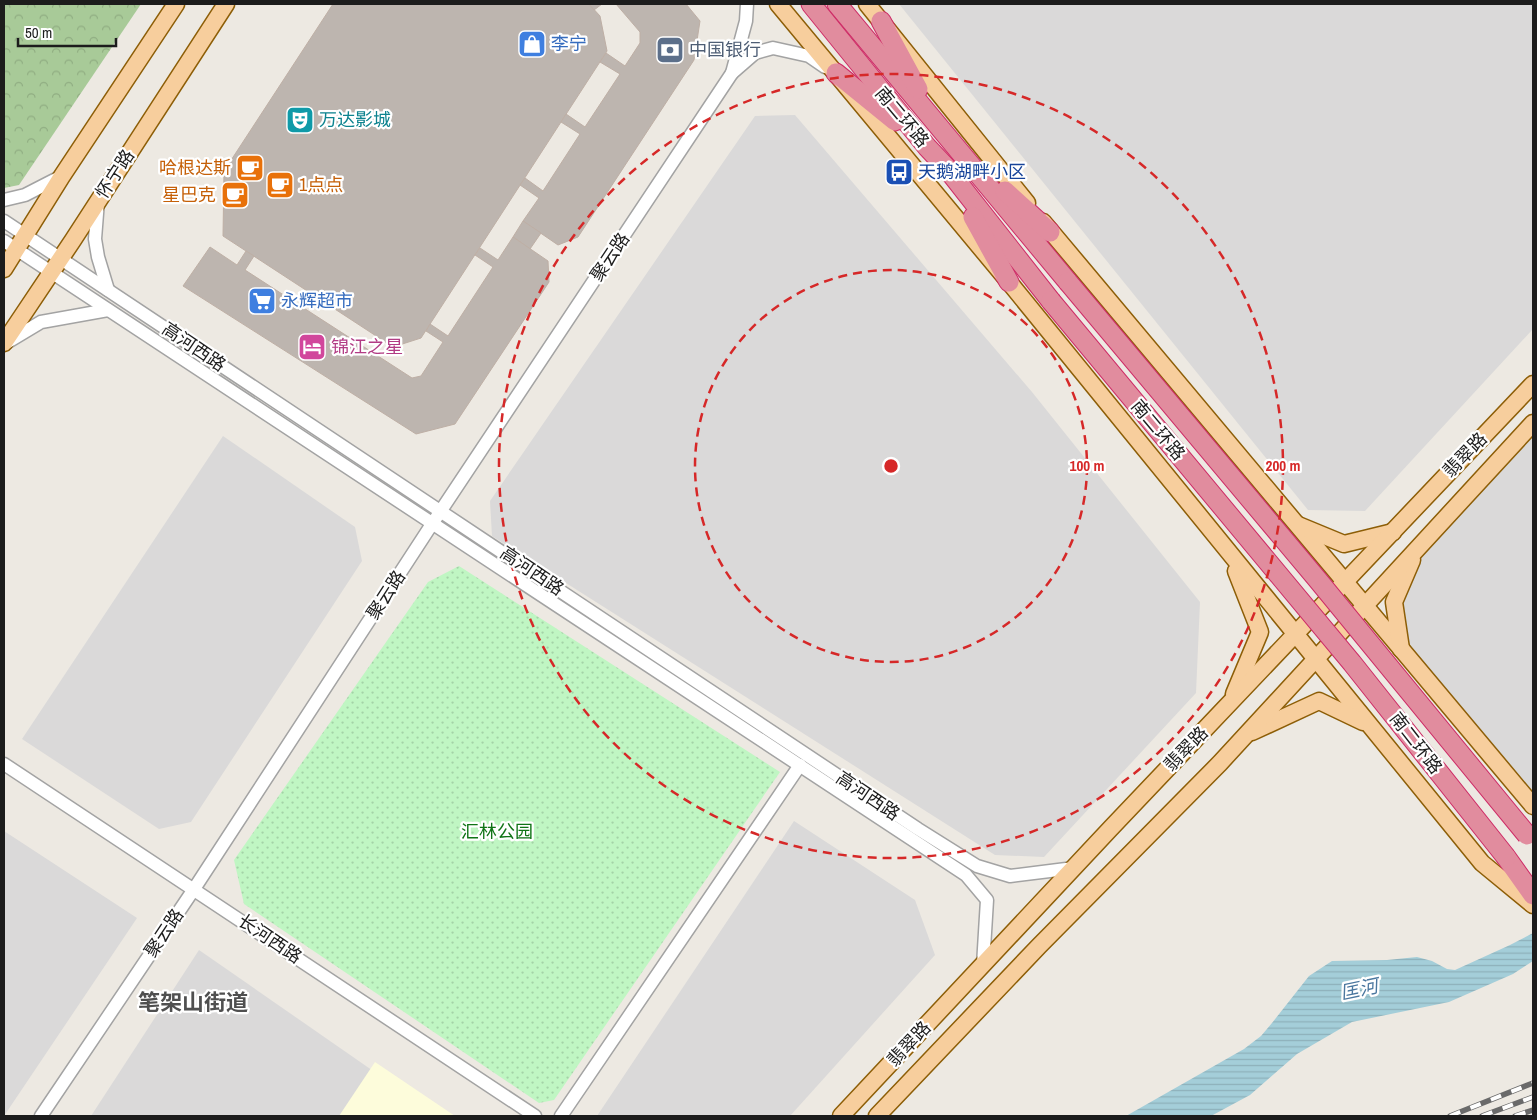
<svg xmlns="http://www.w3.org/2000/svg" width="1537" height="1120" font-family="'Archivo Narrow','Noto Sans SC',sans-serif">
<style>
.residential{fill:#dad9d9}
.education{fill:#fdfcdb}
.forest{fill:url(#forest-crowns)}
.park{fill:url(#park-dots)}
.water{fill:url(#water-rules)}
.building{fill:#bdb5af;stroke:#beafa5}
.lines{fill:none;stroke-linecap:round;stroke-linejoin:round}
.minor-casing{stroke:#a3a3a3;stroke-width:15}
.major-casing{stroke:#8d5e07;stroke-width:19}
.highway-casing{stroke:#ce2c67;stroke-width:21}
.minor{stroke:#fff;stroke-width:12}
.major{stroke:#f7ce9d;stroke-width:16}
.highway{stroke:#e18c9e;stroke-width:19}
.rail-casing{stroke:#6a6a6a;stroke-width:5.5}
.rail{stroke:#fff;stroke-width:4;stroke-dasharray:11;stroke-linecap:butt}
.highway-bridge-casing{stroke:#ce2c67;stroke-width:21;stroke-linecap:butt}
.highway-bridge{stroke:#e18c9e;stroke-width:19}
.ring{fill:none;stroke:#d62828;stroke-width:2.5;stroke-dasharray:9 6}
.labels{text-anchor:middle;stroke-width:4.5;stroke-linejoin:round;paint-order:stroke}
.shop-label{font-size:18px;fill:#366cbe;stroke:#fff;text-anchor:start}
.service-label{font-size:18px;fill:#4e5e75;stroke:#fff;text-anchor:start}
.street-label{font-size:18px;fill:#1c1c1c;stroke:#fff}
.culture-label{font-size:18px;fill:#0d838f;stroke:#fff;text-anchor:start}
.food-label{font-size:18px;fill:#c56008;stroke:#fff;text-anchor:end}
.transit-label{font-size:18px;fill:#164399;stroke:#fff;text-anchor:start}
.hotel-label{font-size:18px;fill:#b23c85;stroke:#fff;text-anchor:start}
.park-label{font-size:18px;fill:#107416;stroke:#fff}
.water-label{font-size:19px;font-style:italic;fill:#4b779f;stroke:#fff}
.district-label{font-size:22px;font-weight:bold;fill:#4f4f4f;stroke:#fff}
.centre{fill:#d62828;stroke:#fff;stroke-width:2.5}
.ring-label{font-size:15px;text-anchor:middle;font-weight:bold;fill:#d62828;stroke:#fff;stroke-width:4.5;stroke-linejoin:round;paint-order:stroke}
</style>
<defs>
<pattern id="forest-crowns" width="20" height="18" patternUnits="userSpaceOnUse" patternTransform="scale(1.25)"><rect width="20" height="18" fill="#a8ca98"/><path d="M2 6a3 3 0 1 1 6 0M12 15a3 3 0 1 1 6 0" fill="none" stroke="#90ad82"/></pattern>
<pattern id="park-dots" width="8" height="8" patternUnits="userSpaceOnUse" patternTransform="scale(1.25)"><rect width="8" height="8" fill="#c0f6c3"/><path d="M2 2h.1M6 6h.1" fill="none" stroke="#a4d2a7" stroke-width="1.8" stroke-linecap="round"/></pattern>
<pattern id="water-rules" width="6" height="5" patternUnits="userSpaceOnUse" patternTransform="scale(1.25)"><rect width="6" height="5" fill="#a4ced9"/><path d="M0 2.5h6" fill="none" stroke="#8db0ba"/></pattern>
</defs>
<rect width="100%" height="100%" fill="#ede9e2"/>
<g class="residential">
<path d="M899,4H1533V329L1365,511L1308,510Z"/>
<path d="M795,115L1032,392L1200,602L1196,693L1044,857L995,855L492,536L490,501L755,116Z"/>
<path d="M1533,423V806L1401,649L1394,602L1417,549Z"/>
<path d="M223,436L355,527L362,561L191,822L159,829L22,739Z"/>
<path d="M794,821L915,900L935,955L790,1116H597Z"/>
<path d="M4,831L137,918L4,1116Z"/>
<path d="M199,950L438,1116H91Z"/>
</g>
<path class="education" d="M375,1062L455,1116H339Z"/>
<path class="forest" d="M4,4H141L19,185L4,188Z"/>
<path class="park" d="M459,566L780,772L554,1100L539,1103L244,904L234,860L428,582Z"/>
<path class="water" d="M1533,933V961L1513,974L1449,1002L1352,1022L1297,1054L1250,1095L1211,1116H1126L1244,1049L1261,1036L1272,1023L1309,976L1332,961L1387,960L1417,957L1432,961L1447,969L1455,970L1510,945Z"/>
<g class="building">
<path d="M333,4H589L600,16L607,51L421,338L393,347L223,236L224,171Z"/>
<path d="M589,4H602L594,10Z"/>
<path d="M616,4H686L700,21L694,60L578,237L558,245L523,221L539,198L520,185L525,178L543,191L580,134L561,122L566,114L585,127L620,74L600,62L606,53L625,66L640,43V32Z"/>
<path d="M523,221L541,233L530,249L513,237Z"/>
<path d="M513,237L548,261L549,282L455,424L416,434L183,286L210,247L237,265L246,251L254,256L245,270L412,378L421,376L443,342L426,331L430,324L448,336L493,267L475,255L480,248L498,260Z"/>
</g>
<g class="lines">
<defs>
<g id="minor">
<path d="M747,4L746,21L732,73L755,53L773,48L809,56L825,67"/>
<path d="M4,200L25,195L62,176"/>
<path d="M98,201L95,239L98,257L108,290"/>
<path d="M4,221L918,829L977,866L1010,876L1074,868"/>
<path d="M4,241L966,875L987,900L983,965"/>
<path d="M6,343L41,322L108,310"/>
<path d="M4,764L535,1116"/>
<path d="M41,1116L194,889L432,524L732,73"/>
<path d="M561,1116L800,765"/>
</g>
<g id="major">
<path d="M778,4L1009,282L1482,863L1533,905"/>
<path d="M867,4L1027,203"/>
<path d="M1043,222L1533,806"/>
<path d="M4,269L62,176L176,4"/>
<path d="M4,343L73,240L226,4"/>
<path d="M1298,525L1344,544L1393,532"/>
<path d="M1401,649L1394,602L1412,560"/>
<path d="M1234,694L1260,632L1236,571"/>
<path d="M1252,732L1319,701L1363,722"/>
<path d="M841,1116L1110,829L1533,384"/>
<path d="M877,1116L1039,946L1220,763L1533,423"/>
</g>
<g id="highway">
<path d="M811,4L927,147L945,166L1051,301"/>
<path d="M837,4L1068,282"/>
<path d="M881,21L918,89"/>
<path d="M836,73L895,121"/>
<path d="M1005,191L1050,232"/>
<path d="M973,217L1009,282"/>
<path d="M1506,857L1533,895"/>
</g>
</defs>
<use href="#minor" class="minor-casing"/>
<use href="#major" class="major-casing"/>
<use href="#highway" class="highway-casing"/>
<use href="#minor" class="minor"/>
<use href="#major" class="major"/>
<use href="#highway" class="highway"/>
<defs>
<g id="rail">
<path d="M1450,1116L1533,1083"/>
<path d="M1482,1116L1533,1097"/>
<path d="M1515,1116L1533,1110"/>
</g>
</defs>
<use href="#rail" class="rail-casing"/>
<use href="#rail" class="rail"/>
<defs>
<g id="highway-bridge">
<path d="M1068,282L1317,579L1527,835"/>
<path d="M1051,301L1352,663L1506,857"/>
</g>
</defs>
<use href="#highway-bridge" class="highway-bridge-casing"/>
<use href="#highway-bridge" class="highway-bridge"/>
</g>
<g class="ring">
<circle cx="891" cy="466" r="196"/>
<circle cx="891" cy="466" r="392"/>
</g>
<defs>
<symbol id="shop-square" viewBox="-11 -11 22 22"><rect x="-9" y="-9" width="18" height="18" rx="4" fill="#3f7fe0" stroke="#fff"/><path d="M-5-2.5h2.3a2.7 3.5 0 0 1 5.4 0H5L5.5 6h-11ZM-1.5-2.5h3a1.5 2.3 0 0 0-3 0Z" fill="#fff"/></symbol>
<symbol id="bank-square" viewBox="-11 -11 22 22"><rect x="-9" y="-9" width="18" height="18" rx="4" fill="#5c6f8a" stroke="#fff"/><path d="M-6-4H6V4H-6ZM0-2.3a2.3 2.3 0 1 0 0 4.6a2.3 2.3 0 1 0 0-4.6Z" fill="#fff"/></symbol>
<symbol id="theatre-square" viewBox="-11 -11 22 22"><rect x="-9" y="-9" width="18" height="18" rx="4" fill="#0f9aa8" stroke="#fff"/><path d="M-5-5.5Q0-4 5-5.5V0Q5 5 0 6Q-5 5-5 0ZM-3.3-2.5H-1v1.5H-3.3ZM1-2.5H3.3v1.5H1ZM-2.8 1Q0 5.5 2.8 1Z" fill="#fff"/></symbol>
<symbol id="cafe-square" viewBox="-11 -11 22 22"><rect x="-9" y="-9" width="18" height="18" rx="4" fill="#e8710a" stroke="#fff"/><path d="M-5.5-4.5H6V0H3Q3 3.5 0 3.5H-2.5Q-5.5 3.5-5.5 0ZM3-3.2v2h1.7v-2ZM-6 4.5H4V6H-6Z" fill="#fff"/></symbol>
<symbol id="bus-square" viewBox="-11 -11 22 22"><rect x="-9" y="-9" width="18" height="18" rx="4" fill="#1a4fb4" stroke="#fff"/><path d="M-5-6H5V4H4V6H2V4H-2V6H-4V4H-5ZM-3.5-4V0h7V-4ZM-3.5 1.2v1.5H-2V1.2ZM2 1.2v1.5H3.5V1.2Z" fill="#fff"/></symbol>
<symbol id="supermarket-square" viewBox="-11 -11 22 22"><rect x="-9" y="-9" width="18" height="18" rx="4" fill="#3f7fe0" stroke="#fff"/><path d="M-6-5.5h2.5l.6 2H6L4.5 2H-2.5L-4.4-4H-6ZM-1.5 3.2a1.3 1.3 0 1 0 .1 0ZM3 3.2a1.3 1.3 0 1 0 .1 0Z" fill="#fff"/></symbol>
<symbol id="hotel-square" viewBox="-11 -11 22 22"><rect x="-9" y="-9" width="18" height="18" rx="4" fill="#d1479c" stroke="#fff"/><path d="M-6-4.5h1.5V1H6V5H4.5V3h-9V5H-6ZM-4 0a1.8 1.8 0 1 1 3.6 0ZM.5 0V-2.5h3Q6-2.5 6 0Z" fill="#fff"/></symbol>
</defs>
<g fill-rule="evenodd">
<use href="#shop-square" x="516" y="28" width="32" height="32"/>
<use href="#bank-square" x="654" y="34" width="32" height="32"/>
<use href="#theatre-square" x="284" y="104" width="32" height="32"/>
<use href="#cafe-square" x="234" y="152" width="32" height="32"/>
<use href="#bus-square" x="883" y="156" width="32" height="32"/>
<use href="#cafe-square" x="264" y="169" width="32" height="32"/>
<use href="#cafe-square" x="219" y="179" width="32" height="32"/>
<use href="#supermarket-square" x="246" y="285" width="32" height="32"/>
<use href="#hotel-square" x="296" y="331" width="32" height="32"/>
</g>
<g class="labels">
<g class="shop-label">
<text x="551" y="50">李宁</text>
<text x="281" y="307">永辉超市</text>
</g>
<g class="service-label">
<text x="689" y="56">中国银行</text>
</g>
<g class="street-label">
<text transform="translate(902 117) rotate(50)" y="6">南二环路</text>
<text transform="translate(115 174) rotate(-57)" y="6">怀宁路</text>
<text transform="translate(610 257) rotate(-56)" y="6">聚云路</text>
<text transform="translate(194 347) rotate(34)" y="6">高河西路</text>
<text transform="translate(1158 430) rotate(50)" y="6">南二环路</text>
<text transform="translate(1465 455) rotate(-46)" y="6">翡翠路</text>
<text transform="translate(532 571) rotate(34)" y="6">高河西路</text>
<text transform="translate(386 595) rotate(-57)" y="6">聚云路</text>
<text transform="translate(1416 743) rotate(52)" y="6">南二环路</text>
<text transform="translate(1186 749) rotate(-46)" y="6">翡翠路</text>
<text transform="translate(868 796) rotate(34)" y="6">高河西路</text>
<text transform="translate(164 933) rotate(-56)" y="6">聚云路</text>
<text transform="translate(270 939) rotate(34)" y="6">长河西路</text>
<text transform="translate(909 1044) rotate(-47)" y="6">翡翠路</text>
</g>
<g class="culture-label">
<text x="319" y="126">万达影城</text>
</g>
<g class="food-label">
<text x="231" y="174">哈根达斯</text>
<text x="299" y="191" text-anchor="start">1点点</text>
<text x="216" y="201">星巴克</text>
</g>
<g class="transit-label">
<text x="918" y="178">天鹅湖畔小区</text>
</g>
<g class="hotel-label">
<text x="331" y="353">锦江之星</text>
</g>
<g class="park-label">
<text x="497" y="838">汇林公园</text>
</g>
<g class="water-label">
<text transform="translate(1359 989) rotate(-12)" y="7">匡河</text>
</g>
<g class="district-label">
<text x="193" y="1010">笔架山街道</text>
</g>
</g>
<circle cx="891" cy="466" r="8" class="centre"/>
<g class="ring-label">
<text x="1087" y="471">100 m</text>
<text x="1283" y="471">200 m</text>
</g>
<rect width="1537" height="1120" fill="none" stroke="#1c1c1c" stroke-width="10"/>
<path d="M18 38v8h98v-8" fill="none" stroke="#1c1c1c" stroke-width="2.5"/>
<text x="25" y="38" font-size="15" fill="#1c1c1c" stroke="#ffffff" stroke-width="4" paint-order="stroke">50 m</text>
</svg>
